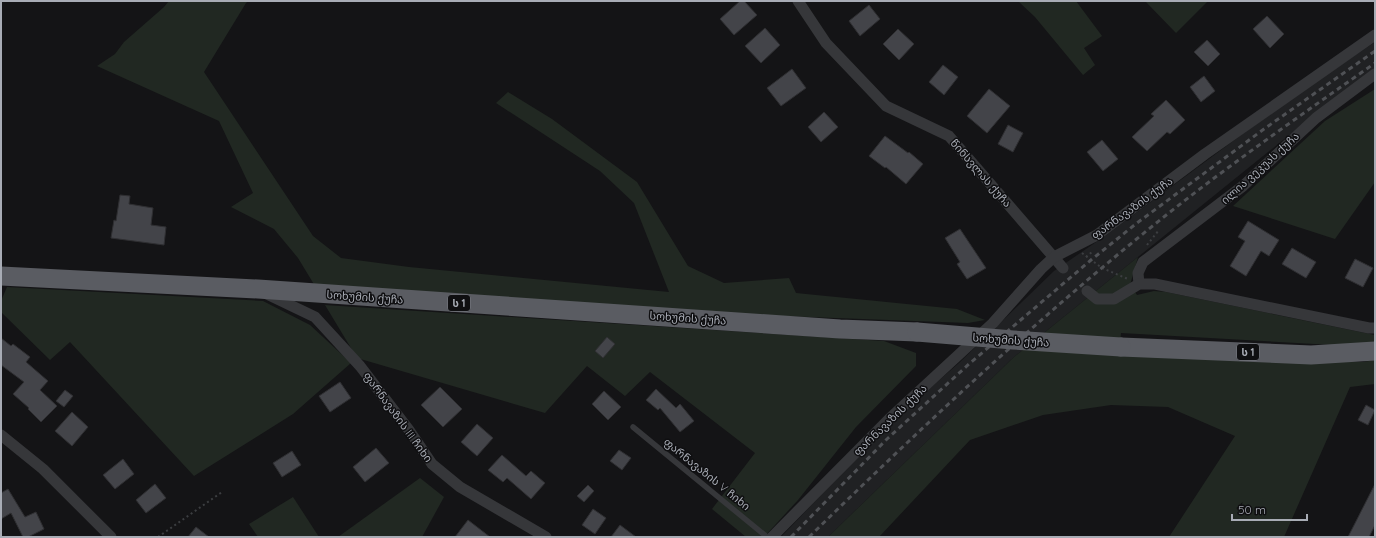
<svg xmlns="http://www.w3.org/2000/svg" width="1376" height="538" font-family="Quicksand,'Noto Sans Georgian',sans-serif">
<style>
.built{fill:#202123}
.green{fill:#212822}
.building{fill:#434449;stroke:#2f2f32}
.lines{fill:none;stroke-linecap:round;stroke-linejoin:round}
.path{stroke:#3c3e41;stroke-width:2;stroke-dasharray:2 3;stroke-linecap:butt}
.service{stroke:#36373a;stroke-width:5.5}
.minor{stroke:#36373a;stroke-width:11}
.trunk{stroke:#5a5c62;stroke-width:19}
.rail{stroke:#4f5155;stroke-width:3;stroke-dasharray:5 4;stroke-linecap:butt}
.trunk-bridge{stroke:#5a5c62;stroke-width:19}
.labels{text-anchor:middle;stroke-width:3;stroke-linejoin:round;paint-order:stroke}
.shield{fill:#0f0f11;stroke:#7a7d84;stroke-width:1}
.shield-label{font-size:10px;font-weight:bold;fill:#a8acb5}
.street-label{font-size:11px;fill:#a8acb5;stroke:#0f0f11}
</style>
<rect width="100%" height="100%" fill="#141416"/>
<path class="built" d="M1375,42V71L1283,140L1014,357L828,537H781L894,419L959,363L1054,271L1105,236L1287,101Z"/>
<g class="green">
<path d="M169,1H248L246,3L204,72L313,236L341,258L409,267L669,292L634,203L600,171L496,103L508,92L552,119L637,182L688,266L724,283L789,278L796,293L957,309L985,320L968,323L702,313L315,286L298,258L274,229L231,207L253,193L219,121L97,66L115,54L124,42L164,7Z"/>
<path d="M1018,1H1076L1102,36L1084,48L1095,65L1083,75L1035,17Z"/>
<path d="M1145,1H1208L1176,33Z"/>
<path d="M1375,89V182L1335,239L1233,206L1325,121Z"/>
<path d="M1138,257L1130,285L1137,295L1154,291L1166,292L1375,335V345L1368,347L1121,333L1119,353L1363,362L1375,360V384L1350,387L1284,537H1169L1235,436L1168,407L1111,405L1043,415L970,440L879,537H828L1014,357Z"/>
<path d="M7,287L263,301L310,325L351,363L293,414L194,476L70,342L50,360L1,312V301Z"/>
<path d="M325,305L884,341L916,353V366L856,427L798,500L764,537H746L712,509L755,453L650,372L625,396L587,366L545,413L357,358Z"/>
<path d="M420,478L444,497L422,537H338Z"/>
<path d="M293,497L319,537H258L249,524Z"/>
</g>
<g class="building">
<path d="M740,1H744L757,15L734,35L720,19Z"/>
<path d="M869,5L880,19L860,36L849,21Z"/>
<path d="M1267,16L1284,34L1270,48L1253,29Z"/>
<path d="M765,28L780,45L761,63L745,46Z"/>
<path d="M898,29L914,44L899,60L883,44Z"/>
<path d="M1207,40L1220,54L1208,66L1194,52Z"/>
<path d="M943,65L958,77L944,95L929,82Z"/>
<path d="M792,69L806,88L781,106L767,88Z"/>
<path d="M1204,76L1215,91L1201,102L1190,87Z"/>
<path d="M989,89L1010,106L987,133L967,116Z"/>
<path d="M1166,100L1185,120L1170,134L1167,132L1147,151L1132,137L1154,116L1151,114Z"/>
<path d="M824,112L838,127L821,142L808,127Z"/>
<path d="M1008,125L1023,133L1013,152L998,144Z"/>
<path d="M885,136L908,153L909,152L923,164L906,184L886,167L885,168L869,156Z"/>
<path d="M1102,140L1118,159L1103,171L1087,152Z"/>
<path d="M120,195L130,196L129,204L153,208L151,225L166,227L164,245L111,238L114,220L116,221Z"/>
<path d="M1248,221L1279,240L1269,256L1261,251L1246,276L1230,266L1245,241L1238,237Z"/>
<path d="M960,229L986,268L967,279L957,264L960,262L945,238Z"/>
<path d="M1292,248L1316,262L1306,278L1282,264Z"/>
<path d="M1355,259L1373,268L1363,287L1345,278Z"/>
<path d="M607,337L615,344L603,358L595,351Z"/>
<path d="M1,338L11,346L13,344L30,357L26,362L48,381L40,390L57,406L41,422L28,409L29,408L13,394L24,382L1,365Z"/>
<path d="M340,382L351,398L330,412L319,396Z"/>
<path d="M440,387L462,409L443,427L421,405Z"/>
<path d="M656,389L676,408L680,404L694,421L680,432L660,408L658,410L646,400Z"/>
<path d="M65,390L73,396L64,407L56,401Z"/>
<path d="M604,391L621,407L608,420L592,404Z"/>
<path d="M1366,405L1375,410L1368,425L1358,420Z"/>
<path d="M72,412L88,427L72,446L55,431Z"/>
<path d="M477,424L493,438L477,456L461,442Z"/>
<path d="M376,448L389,463L365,482L353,467Z"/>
<path d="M619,450L631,458L622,470L610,461Z"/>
<path d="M292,451L301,465L282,477L273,463Z"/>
<path d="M502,455L526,476L531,471L545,483L531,499L507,478L503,482L488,470Z"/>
<path d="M123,459L134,474L115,489L103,475Z"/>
<path d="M155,484L166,498L146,513L136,500Z"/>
<path d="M1375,484V525L1369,537H1348Z"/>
<path d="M588,485L594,491L584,502L577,496Z"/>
<path d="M8,489L25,517L36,512L44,529L28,537H23L11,513L1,519V493Z"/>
<path d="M593,509L606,518L595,534L582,525Z"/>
<path d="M468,520L490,537H455Z"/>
<path d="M620,525L636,537H611Z"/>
<path d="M196,527L209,537H188Z"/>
</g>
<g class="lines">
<g class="path">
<path d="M1147,245L1159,230"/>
<path d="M1082,253L1102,268L1128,279"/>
<path d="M1086,257L1092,252"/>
<path d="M158,537L222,492"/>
</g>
<path class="service" d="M633,427L767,537"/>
<g class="minor">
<path d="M798,1L826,43L886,106L949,136L1063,268"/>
<path d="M1139,284L1138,273L1143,262L1243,186L1316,118L1375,74"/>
<path d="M1087,291L1097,299H1114L1139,284H1155L1369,328H1375"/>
<path d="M267,294L315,317L360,366L409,430L432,464L460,487L546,537"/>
<path d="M1,435L43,469L111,537"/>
<path d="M772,537L889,419L993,323L1041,269L1054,257L1097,235L1205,154L1375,35"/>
</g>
<g class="trunk">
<path d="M1,276L258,289L840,329L917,332"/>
<path d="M1121,347L1311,355L1375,351"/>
</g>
<g class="rail">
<path d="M791,537L887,439L969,364L1091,260L1137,223L1264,129L1375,51"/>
<path d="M809,537C923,426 1040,316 1165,216C1233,162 1304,113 1375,63"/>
</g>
<path class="trunk-bridge" d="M917,332L1013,340L1121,347"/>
</g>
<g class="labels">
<g class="shield">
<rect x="448" y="295" width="22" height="16" rx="3"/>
<rect x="1237" y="344" width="22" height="16" rx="3"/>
</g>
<g class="shield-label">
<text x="459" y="307">ს 1</text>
<text x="1248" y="356">ს 1</text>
</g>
<g class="street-label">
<text transform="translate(1260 168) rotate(-42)" y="4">ილია ვეკუას ქუჩა</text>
<text transform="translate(981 173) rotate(49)" y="4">წინსვლას ქუჩა</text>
<text transform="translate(1132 208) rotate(-36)" y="4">ფარნავაზის ქუჩა</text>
<text transform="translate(365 297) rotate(4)" y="4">სოხუმის ქუჩა</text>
<text transform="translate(688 318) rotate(4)" y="4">სოხუმის ქუჩა</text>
<text transform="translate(1011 340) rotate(4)" y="4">სოხუმის ქუჩა</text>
<text transform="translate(398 417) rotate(54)" y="4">ფარნავაზის III ჩიხი</text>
<text transform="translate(890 420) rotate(-44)" y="4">ფარნავაზის ქუჩა</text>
<text transform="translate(707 474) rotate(39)" y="4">ფარნავაზის V ჩიხი</text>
</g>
</g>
<rect width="1376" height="538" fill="none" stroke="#a8acb5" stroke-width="4"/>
<path d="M1232 514v6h75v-6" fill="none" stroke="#a8acb5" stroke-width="2"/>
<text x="1238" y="514" font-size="12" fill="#a8acb5" stroke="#0f0f11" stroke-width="3" paint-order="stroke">50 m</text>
</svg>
